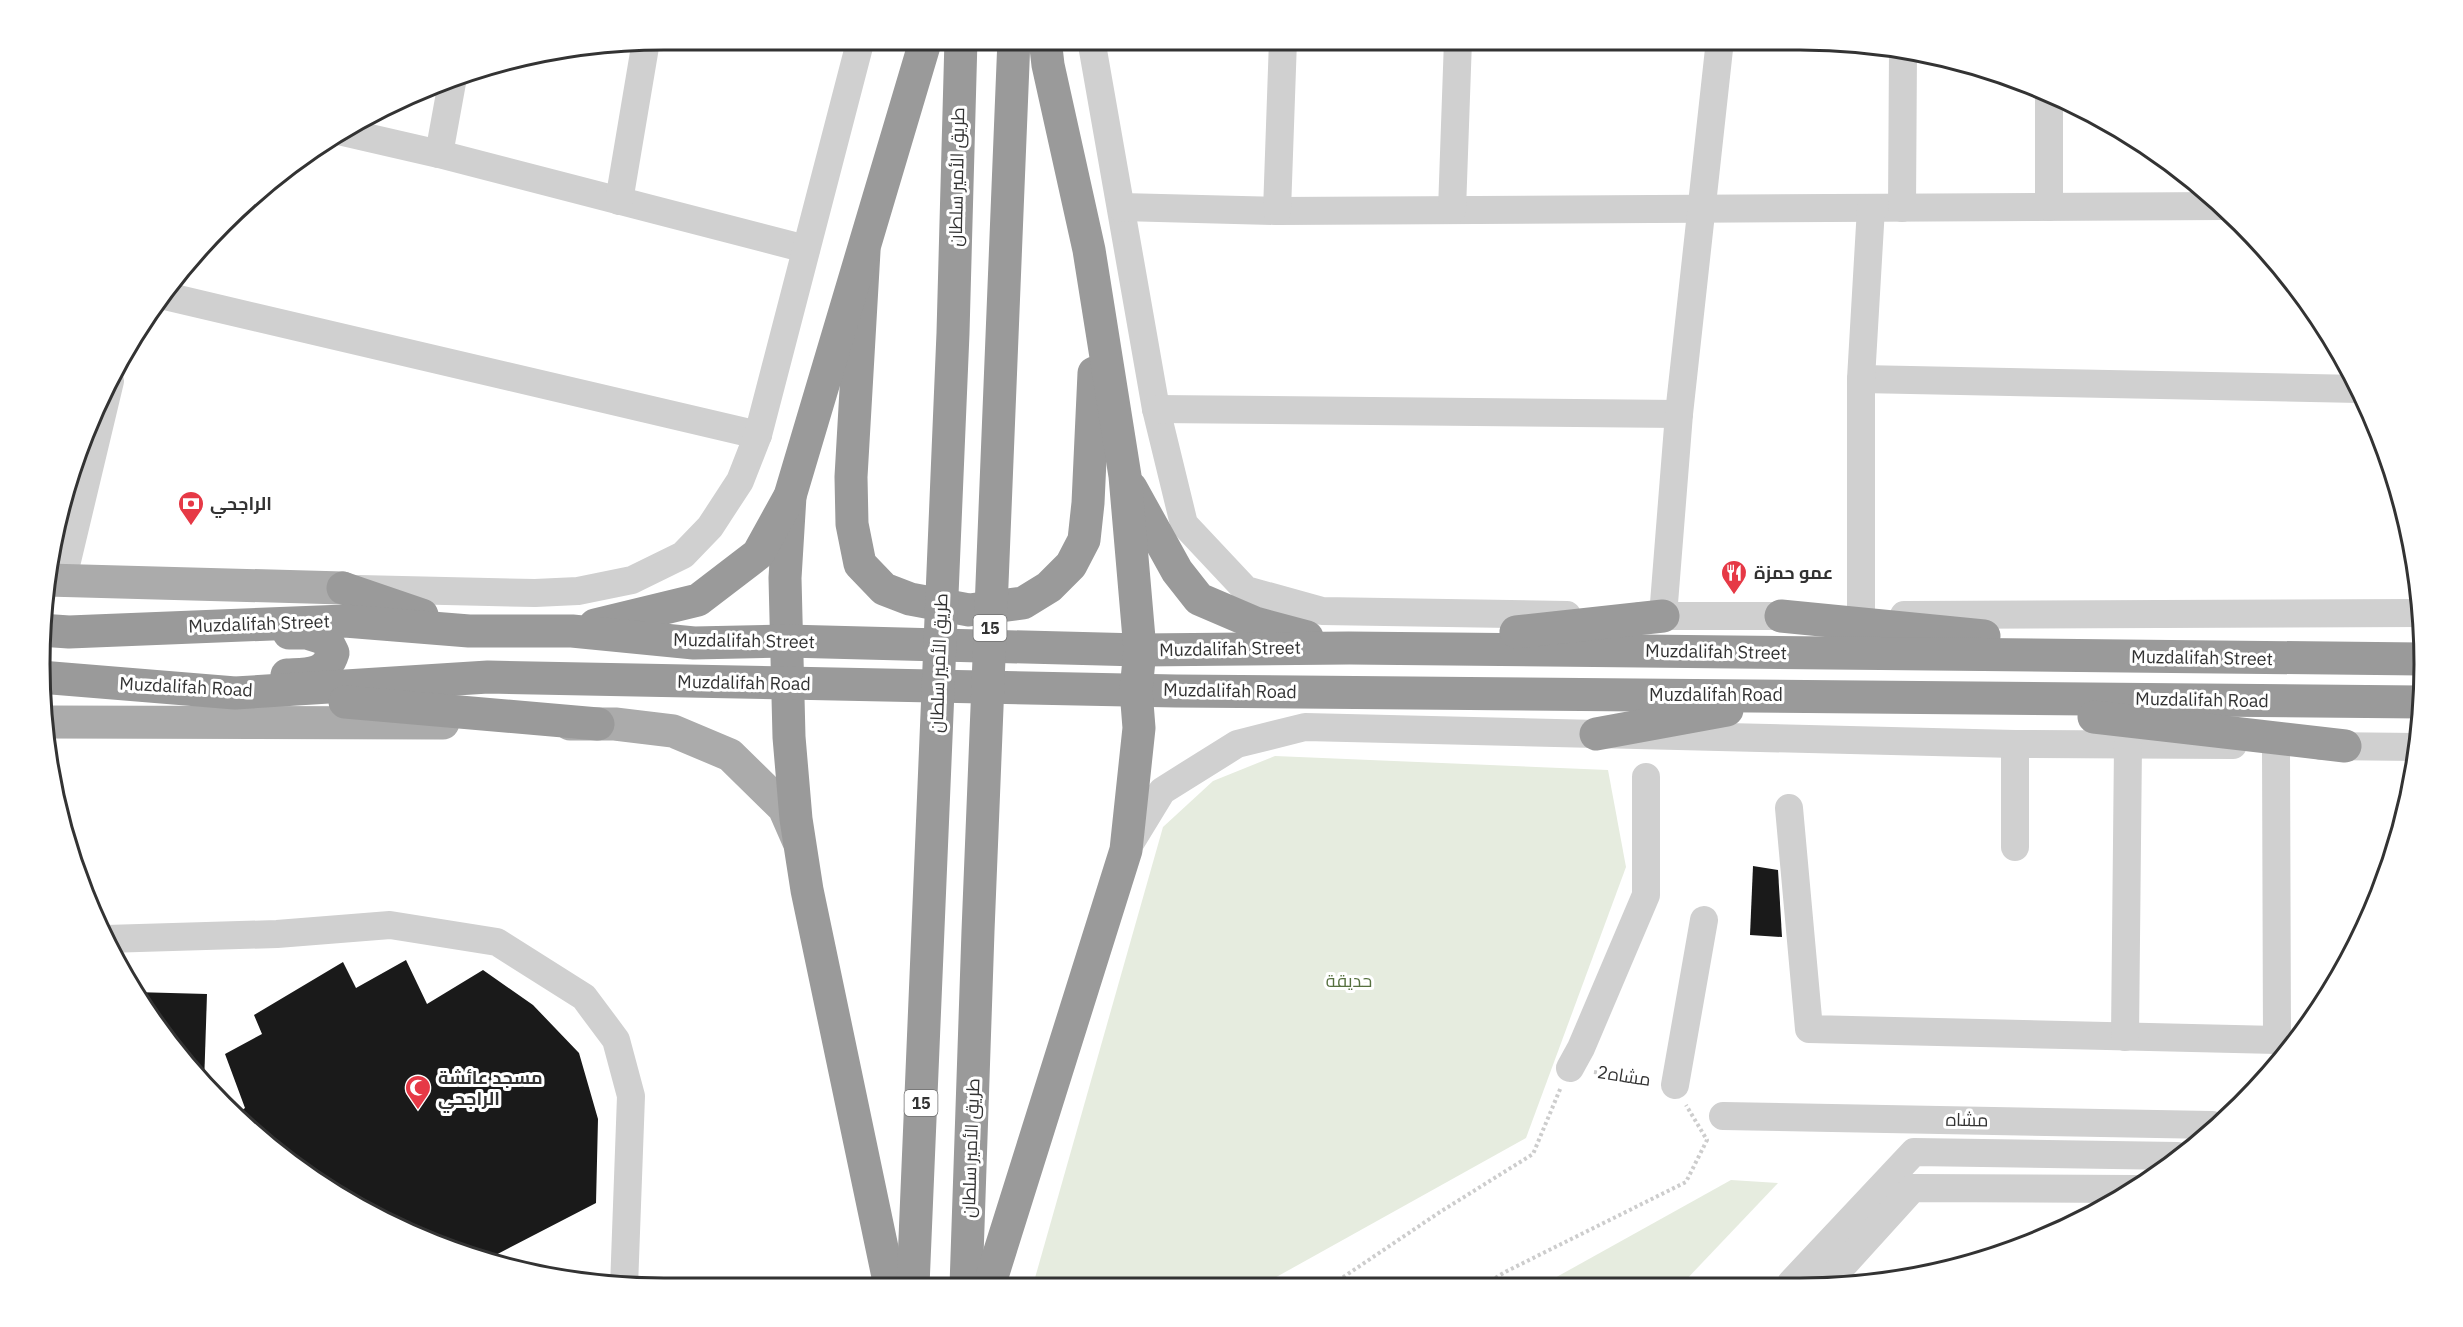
<svg xmlns="http://www.w3.org/2000/svg" width="2463" height="1327" font-family="'IBM Plex Sans',Cairo,sans-serif">
<style>
.green{fill:#e6ecdf}
.building{fill:#1a1a1a}
.lines{fill:none;stroke-linecap:round;stroke-linejoin:round}
.path{stroke:#cdcdcd;stroke-width:4;stroke-dasharray:3 3;stroke-linecap:butt}
.minor{stroke:#d0d0d0;stroke-width:28}
.major{stroke:#ababab;stroke-width:33}
.highway{stroke:#9a9a9a;stroke-width:33}
.labels{text-anchor:middle;stroke-width:6;stroke-linejoin:round;paint-order:stroke}
.shield{fill:#fff;stroke:#707070;stroke-width:1.5}
.shield-label{font-size:16px;font-weight:bold;fill:#333}
.street-label{font-size:18px;fill:#333;stroke:#fff}
.poi-label{font-size:18px;font-weight:bold;fill:#333;stroke:#fff;text-anchor:start}
.park-label{font-size:18px;fill:#56703f;stroke:#fff}
.rim{fill:none;stroke:#333;stroke-width:3}
</style>
<rect width="100%" height="100%" fill="#fff"/>
<g class="green">
<path d="M1275,756L1608,770L1626,867L1526,1138L1262,1285H1033L1163,827L1213,781Z"/>
<path d="M1731,1180L1778,1183L1683,1283L1544,1284Z"/>
</g>
<g class="building">
<path d="M1753,866L1778,870L1782,937L1750,935Z"/>
<path d="M406,960L427,1004L483,970L533,1005L579,1053L598,1119L596,1203L486,1260L352,1204L283,1159L236,1114L245,1108L225,1054L262,1034L254,1015L343,962L356,988Z"/>
<path d="M134,992L207,994L204,1085L194,1076L144,1010Z"/>
</g>
<g class="lines">
<g class="path">
<path d="M1594,1072L1652,1081"/>
<path d="M1333,1284L1440,1212L1533,1154L1561,1087"/>
<path d="M1485,1284L1507,1271L1686,1182L1707,1140L1686,1105"/>
</g>
<g class="minor">
<path d="M1091,39L1156,409L1184,524L1246,590L1322,611L1567,615"/>
<path d="M339,131L439,154L806,249"/>
<path d="M439,154L453,77"/>
<path d="M619,201L646,41"/>
<path d="M1121,207L1277,211L2223,206"/>
<path d="M2049,207V97"/>
<path d="M1902,208L1903,51"/>
<path d="M1452,210L1458,40"/>
<path d="M1277,211L1283,40"/>
<path d="M161,295L758,435"/>
<path d="M1861,379L2360,389"/>
<path d="M1156,409L1679,414"/>
<path d="M62,582L110,381"/>
<path d="M359,589L535,593L578,591L632,580L683,555L710,527L740,481L758,435L861,39"/>
<path d="M1904,615L2421,613"/>
<path d="M1640,616H1804"/>
<path d="M1663,616L1679,414L1720,40"/>
<path d="M1861,616V379L1871,208"/>
<path d="M2321,746L2418,747"/>
<path d="M1789,808L1809,1029L2277,1040L2276,746"/>
<path d="M2015,847V744"/>
<path d="M1126,850L1162,791L1237,744L1305,727L2015,744L2233,745"/>
<path d="M106,939L277,934L390,925L497,942L584,997L616,1040L631,1096L624,1287"/>
<path d="M2125,1037L2128,745"/>
<path d="M1570,1068L1581,1048L1646,895V777"/>
<path d="M1675,1085L1704,920"/>
<path d="M1723,1116L2212,1125"/>
<path d="M1791,1283L1914,1152L2177,1156"/>
<path d="M1827,1283L1913,1188L2135,1189"/>
</g>
<g class="major">
<path d="M47,580L343,588"/>
<path d="M43,722L443,723"/>
<path d="M570,724H615L673,731L730,755L784,808L798,840"/>
</g>
<g class="highway">
<path d="M864,251L851,477L852,524L860,564L884,589L910,599L969,610L1023,603L1049,587L1071,565L1084,540L1088,503L1094,373"/>
<path d="M1131,488L1177,571L1199,599L1255,623L1307,637"/>
<path d="M790,496L785,578L789,737L796,819L807,890L890,1286"/>
<path d="M343,588L422,615"/>
<path d="M1781,616L1984,636"/>
<path d="M595,625L698,600L758,554L790,496L926,39"/>
<path d="M40,630L69,632L345,621L469,631H572L694,643L787,641L1140,650L1349,648L2421,659"/>
<path d="M1516,632L1663,616"/>
<path d="M287,675C307,674 326,676 333,653L326,639L307,633H289"/>
<path d="M40,677L235,693L488,677L1176,691L2420,702"/>
<path d="M345,702L598,724"/>
<path d="M2094,717L2345,746"/>
<path d="M1596,734L1727,710"/>
<path d="M913,1286L953,333L961,39"/>
<path d="M966,1286L978,931L1014,39"/>
<path d="M989,1286L1126,850L1139,728L1136,690L1140,650L1125,476L1089,250L1048,65L1045,39"/>
</g>
</g>
<defs>
<symbol id="bank-pin" viewBox="-11 -11 22 30"><path d="M0 17L-7.5 6A9.5 9.5 0 1 1 7.5 6Z" fill="#e63946" stroke="#fff"/><path d="M-6-4H6V4H-6ZM0-2.3a2.3 2.3 0 1 0 0 4.6a2.3 2.3 0 1 0 0-4.6Z" fill="#fff"/></symbol>
<symbol id="restaurant-pin" viewBox="-11 -11 22 30"><path d="M0 17L-7.5 6A9.5 9.5 0 1 1 7.5 6Z" fill="#e63946" stroke="#fff"/><path d="M-5-6h1v4h1v-4h1v4h1v-4h1v5L-1.5 .5V6h-2V.5L-5-1ZM5-6V6H3V1.5H1.5Q1.5-4 5-6Z" fill="#fff"/></symbol>
<symbol id="mosque-pin" viewBox="-11 -11 22 30"><path d="M0 17L-7.5 6A9.5 9.5 0 1 1 7.5 6Z" fill="#e63946" stroke="#fff"/><path d="M3.5-4.9A6 6 0 1 0 3.5 4.9A5 5 0 1 1 3.5-4.9Z" fill="#fff"/></symbol>
</defs>
<g fill-rule="evenodd">
<use href="#bank-pin" x="176" y="489" width="30" height="40"/>
<use href="#restaurant-pin" x="1719" y="558" width="30" height="40"/>
<use href="#mosque-pin" x="403" y="1073" width="30" height="40"/>
</g>
<g class="labels">
<g class="shield">
<rect x="973.5" y="615" width="33" height="26" rx="4.5"/>
<rect x="904.5" y="1090" width="33" height="26" rx="4.5"/>
</g>
<g class="shield-label">
<text x="990" y="634">15</text>
<text x="921" y="1109">15</text>
</g>
<g class="street-label">
<text transform="translate(957 177) rotate(-89)" y="6">طريق الأمير سلطان</text>
<text transform="translate(259 624) rotate(-2)" y="6">Muzdalifah Street</text>
<text transform="translate(744 641) rotate(1)" y="6">Muzdalifah Street</text>
<text transform="translate(1230 649) rotate(-1)" y="6">Muzdalifah Street</text>
<text transform="translate(1716 652) rotate(1)" y="6">Muzdalifah Street</text>
<text transform="translate(2202 658) rotate(1)" y="6">Muzdalifah Street</text>
<text transform="translate(939 663) rotate(-88)" y="6">طريق الأمير سلطان</text>
<text transform="translate(744 683) rotate(1)" y="6">Muzdalifah Road</text>
<text transform="translate(186 687) rotate(3)" y="6">Muzdalifah Road</text>
<text transform="translate(1230 691) rotate(1)" y="6">Muzdalifah Road</text>
<text x="1716" y="701">Muzdalifah Road</text>
<text transform="translate(2202 700) rotate(1)" y="6">Muzdalifah Road</text>
<text transform="translate(1624 1076) rotate(9)" y="6">مشاه2</text>
<text transform="translate(1967 1120) rotate(1)" y="6">مشاه</text>
<text transform="translate(971 1148) rotate(-88)" y="6">طريق الأمير سلطان</text>
</g>
<g class="poi-label">
<text x="210" y="510">الراجحي</text>
<text x="1754" y="579">عمو حمزة</text>
<text x="438" y="1084">مسجد عائشة<tspan x="438" dy="21">الراجحي</tspan></text>
</g>
<g class="park-label">
<text x="1349" y="987">حديقة</text>
</g>
</g>
<path d="M0 0H2463V1327H0ZM664 50H1800A614 614 0 0 1 2414 664V664A614 614 0 0 1 1800 1278H664A614 614 0 0 1 50 664V664A614 614 0 0 1 664 50Z" fill="#fff" fill-rule="evenodd"/>
<path class="rim" d="M664 50H1800A614 614 0 0 1 2414 664V664A614 614 0 0 1 1800 1278H664A614 614 0 0 1 50 664V664A614 614 0 0 1 664 50Z"/>
</svg>
